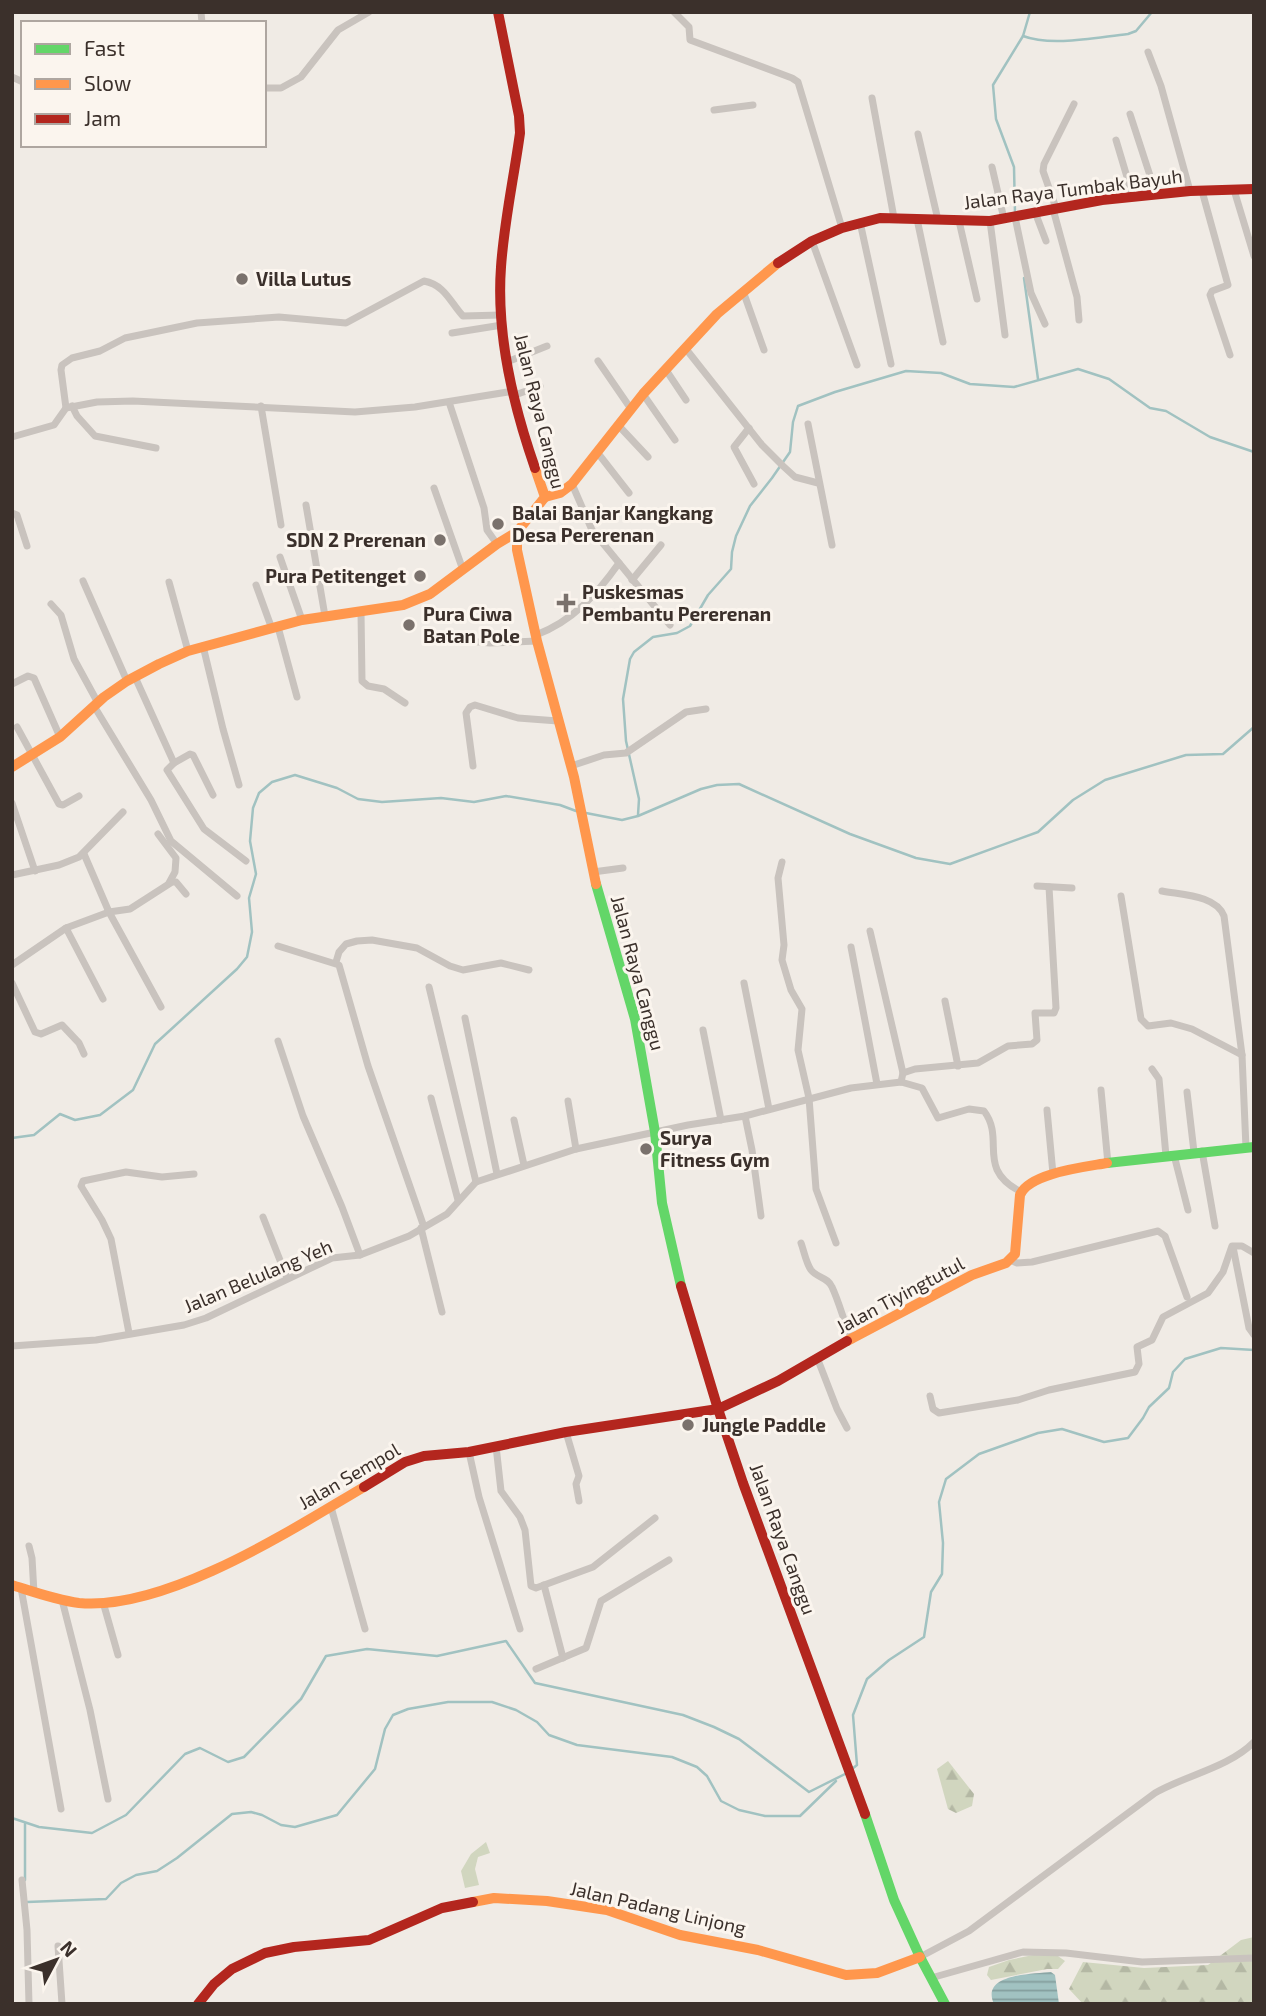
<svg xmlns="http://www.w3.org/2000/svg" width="1266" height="2016" font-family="'Exo 2',sans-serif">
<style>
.forest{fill:url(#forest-firs)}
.garden{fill:#d1d6bf}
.water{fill:url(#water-rules)}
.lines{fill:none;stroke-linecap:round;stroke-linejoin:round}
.stream{stroke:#a1c2c1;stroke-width:2.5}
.street{stroke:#c9c3be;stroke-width:7}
.fast{stroke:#63d668;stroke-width:10}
.slow{stroke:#ff974d;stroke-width:10}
.jam{stroke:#b3261e;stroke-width:10}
.poi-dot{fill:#7a716c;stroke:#fbf5ee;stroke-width:2.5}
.labels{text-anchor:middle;stroke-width:6;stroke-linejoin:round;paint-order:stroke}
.street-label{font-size:19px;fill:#3b302b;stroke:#fbf5ee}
.poi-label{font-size:19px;font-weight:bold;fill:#3b302b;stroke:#fbf5ee;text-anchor:start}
</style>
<defs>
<pattern id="forest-firs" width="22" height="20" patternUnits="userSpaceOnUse" patternTransform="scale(1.75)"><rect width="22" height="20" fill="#d1d6bf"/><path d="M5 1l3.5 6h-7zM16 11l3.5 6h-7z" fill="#b4b8a4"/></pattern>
<pattern id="water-rules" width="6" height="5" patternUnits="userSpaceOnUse" patternTransform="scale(1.75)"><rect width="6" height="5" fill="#a1c2c1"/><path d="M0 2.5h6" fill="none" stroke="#849e9d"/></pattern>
</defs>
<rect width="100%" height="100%" fill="#f0ebe5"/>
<g class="forest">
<path d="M948,1761L974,1794L972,1806L956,1813L948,1809L937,1769Z"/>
<path d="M1254,1937V2004H1083L1069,1989L1083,1962L1144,1968L1208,1965L1241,1940Z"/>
<path d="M1033,1955L1058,1956L1065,1961L1058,1969H1047L991,1980L987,1975L989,1967L1009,1960Z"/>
</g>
<path class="garden" d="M486,1842L490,1853L478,1857L475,1869L479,1885L465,1888L461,1871L471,1854Z"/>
<path class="water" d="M1051,1972L1055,1975L1059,2004H994C980,1974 1032,1974 1051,1972Z"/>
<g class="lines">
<g class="stream">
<path d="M1023,36C1052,47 1098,37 1128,34L1136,31L1152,12"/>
<path d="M1015,213L1014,167L996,119L993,85L1023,36L1030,12"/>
<path d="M1024,278L1038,379"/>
<path d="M586,813L622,820L638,816L701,789L717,785L739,784L850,834L916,858L950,864L1038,832L1073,800L1105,780L1186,755L1223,754L1254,727"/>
<path d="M638,815L639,799L626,741L623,699L630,659L634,652L653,637L677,633L690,626L708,595L731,569L732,552L736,536L750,506L772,478L790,452L793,422L798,406L835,392L906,371L941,373L970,384L1014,387L1078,369L1109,379L1150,408L1166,411L1210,437L1254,452"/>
<path d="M12,1138L34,1135L60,1114L75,1120L100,1115L133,1090L155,1044L237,969L247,957L252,932L249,898L256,874L250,841L253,808L259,793L272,782L295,775L337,788L358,799L382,802L441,798L474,802L506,796L560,805L576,811"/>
<path d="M852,1769L857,1765L853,1715L867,1679L889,1660L924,1637L931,1592L942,1574L943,1543L939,1502L946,1479L979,1454L1038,1433L1062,1429L1104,1442L1128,1438L1143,1418L1149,1407L1169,1388L1173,1372L1185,1359L1221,1348L1254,1350"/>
<path d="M12,1818L39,1827L92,1833L126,1815L185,1754L200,1748L228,1762L244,1757L301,1699L326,1656L367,1649L437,1656L506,1641L535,1683L683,1715L714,1727L739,1739L809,1792L847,1773"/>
<path d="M25,1880V1824"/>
<path d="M27,1902L106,1899L121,1883L136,1875L157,1871L177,1858L232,1814L251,1812L262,1815L281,1825L295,1827L337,1815L375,1769L385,1729L393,1715L408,1709L448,1702H492L516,1710L537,1722L549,1735L577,1745L672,1757L697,1767L707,1776L721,1801L739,1810L765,1816H800L836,1781"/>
</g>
<g class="street">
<path d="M201,12L202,23"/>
<path d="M674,12L689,27L690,40L792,78L798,82L842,228"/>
<path d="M1148,52L1161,86L1190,191"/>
<path d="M12,77L23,82"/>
<path d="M264,88H281L301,77L338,30L369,12"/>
<path d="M872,98L894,218"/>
<path d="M714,110L753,105"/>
<path d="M1130,114L1156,194"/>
<path d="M918,134L938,220"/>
<path d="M1116,140L1133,197"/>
<path d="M992,167L1004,219"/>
<path d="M1234,190L1254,256"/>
<path d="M1202,191L1228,285L1212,291L1210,295L1230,355"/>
<path d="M1056,208L1043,171L1044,164L1074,104"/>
<path d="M1053,209L1077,297L1079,320"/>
<path d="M1035,212L1046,241"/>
<path d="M1015,217L1031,293L1045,324"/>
<path d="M917,219L943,342"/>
<path d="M959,221L977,299"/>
<path d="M990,221L1005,335"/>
<path d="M860,222L891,364"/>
<path d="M812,241L857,365"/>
<path d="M743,291L764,350"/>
<path d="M452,333L502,325"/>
<path d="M686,349L762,445L783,466L795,477L818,483"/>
<path d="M598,361L631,409"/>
<path d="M507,362L547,346"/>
<path d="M666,370L686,400"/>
<path d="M643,394L675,440"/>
<path d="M515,395L540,386"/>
<path d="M449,402L484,508L487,530L497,544"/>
<path d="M72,406L77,416L95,436L156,448"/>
<path d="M261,406L281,525"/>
<path d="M66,408L61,370L62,365L72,358L100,351L125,338L197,323L279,317L346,323L424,281C445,285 450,302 463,316L501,315"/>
<path d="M808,424L832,545"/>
<path d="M618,425L648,457"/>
<path d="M749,428L734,447L754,484"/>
<path d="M12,437L54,425L66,408L97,402L133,401L355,412L415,407L514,391"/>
<path d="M597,452L629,493"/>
<path d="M572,484L592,530L670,625"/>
<path d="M434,488L463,570"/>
<path d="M306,505L325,616"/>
<path d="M12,513L17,515L27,546"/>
<path d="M280,557L302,620"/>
<path d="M632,580L661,545"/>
<path d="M83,581L127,681"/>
<path d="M169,582L188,651"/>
<path d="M256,585L272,629"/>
<path d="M51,604L61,615L74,659L98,703"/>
<path d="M361,612L362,681L368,686L384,689L405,703"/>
<path d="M278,627L297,697"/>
<path d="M536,635C573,621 597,594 619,563"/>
<path d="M446,639L490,643L537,641"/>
<path d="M203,646L223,729L239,785"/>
<path d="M135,677L174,763L190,754L193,755L213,795"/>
<path d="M12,684L28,676L34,678L60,737"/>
<path d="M94,706L151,800L171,841L237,896"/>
<path d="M17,727L59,804L63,805L79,796"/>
<path d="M174,763L167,770L204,829L246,861"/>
<path d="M473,766L466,713L470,707L475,705L518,718L558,721"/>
<path d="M571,766L604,755L626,753L686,712L706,709"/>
<path d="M12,803L35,871"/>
<path d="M158,834L176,858L175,872L169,883"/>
<path d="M84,854L109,912L161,1007"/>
<path d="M782,862L778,878L784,945L782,960L791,990L802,1009L798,1050L809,1098L816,1189L836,1243"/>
<path d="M593,872L623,868"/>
<path d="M12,875L59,865L79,857L123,812"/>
<path d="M1037,886L1072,888"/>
<path d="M1162,891C1182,895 1216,895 1224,916L1242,1055L1246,1148"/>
<path d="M1121,896L1141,1019L1148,1026L1171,1023L1192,1029L1242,1055"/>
<path d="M66,928L103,999"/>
<path d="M870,931L903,1073"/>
<path d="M278,946L339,965L368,1066L424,1227"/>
<path d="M851,947L877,1084"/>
<path d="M336,962L339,952L346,944L357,941L372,940L417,948L450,966L463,970L501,963L529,970"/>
<path d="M12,965L66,928L109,912L130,909L172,882H176L186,894"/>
<path d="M12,983L35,1032L41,1034L62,1025L79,1043L84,1054"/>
<path d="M744,983L769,1109"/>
<path d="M429,987L476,1182"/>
<path d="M945,1001L958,1066"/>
<path d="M465,1018L497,1174"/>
<path d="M703,1030L721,1120"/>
<path d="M278,1041L303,1116L342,1207L360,1255"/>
<path d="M1152,1069L1159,1079L1166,1156"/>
<path d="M901,1082L903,1073L915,1069L978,1063L1008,1046L1032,1044L1037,1040L1035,1013H1054L1056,1008L1049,887"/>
<path d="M1101,1090L1108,1164"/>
<path d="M1187,1092L1194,1152"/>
<path d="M431,1098L458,1200"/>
<path d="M568,1101L576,1149"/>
<path d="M1047,1110L1053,1174"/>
<path d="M745,1116L752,1150L761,1216"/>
<path d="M514,1120L524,1165"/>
<path d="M1202,1151L1215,1226"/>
<path d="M1174,1155L1188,1210"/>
<path d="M263,1217L287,1278"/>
<path d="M421,1228L442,1312"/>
<path d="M801,1243C804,1251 806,1263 811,1270C817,1278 828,1277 832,1287C840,1304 844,1323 852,1340"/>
<path d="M1233,1247L1249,1328L1254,1335"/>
<path d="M1010,1260L1017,1263L1032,1262L1158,1231L1165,1236L1187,1297"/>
<path d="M129,1333L111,1239L102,1220L81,1186L83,1181L126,1172L162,1177L194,1174"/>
<path d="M12,1346L96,1340L184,1325L206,1318L332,1258L360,1255L409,1236L447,1214L476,1182L576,1149L688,1125L745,1116L851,1088L901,1082L922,1088L938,1118L969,1109L984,1111C1006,1140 975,1168 1021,1192"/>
<path d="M818,1360L837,1409L847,1428"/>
<path d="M930,1396L933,1409L939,1413L1018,1400L1049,1390L1135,1372L1139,1364L1137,1347L1152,1340L1163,1317L1208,1293L1223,1272L1232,1246H1242L1254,1253"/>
<path d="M566,1432L579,1476L576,1484L579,1501"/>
<path d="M496,1446L501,1491L520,1517L525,1530L531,1586L536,1588L593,1567L655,1518"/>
<path d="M469,1452L479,1497L520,1629"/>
<path d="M331,1507L365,1629"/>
<path d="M29,1546L32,1558L34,1593"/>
<path d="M544,1585L563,1658"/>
<path d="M21,1588L61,1809"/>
<path d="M62,1600L90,1710L108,1799"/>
<path d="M103,1602L118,1655"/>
<path d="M536,1669L586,1648L601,1601L669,1560"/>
<path d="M22,1880L27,1930L29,2004"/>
<path d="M58,1946L62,2004"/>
<path d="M920,1957L969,1931L1155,1793C1186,1775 1228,1768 1254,1742"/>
<path d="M931,1978L1023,1952L1066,1953L1142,1962L1254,1958"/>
</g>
<g class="fast">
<path d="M596,884L635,1019L655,1132L662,1203L681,1286"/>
<path d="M1107,1163L1254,1147"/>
<path d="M865,1814L894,1900L920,1957L945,2004"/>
</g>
<g class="slow">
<path d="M535,468L545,497L517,532V550L537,641L574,777L596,884"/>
<path d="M545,497L560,493L572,484L643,394L717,314L778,263"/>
<path d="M12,767L60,737L104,697L127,681L159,664L188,651L302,620L403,605L430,594L497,544L517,532"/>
<path d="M847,1341L972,1275L1006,1263L1015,1254L1020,1195C1029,1173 1085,1167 1107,1163"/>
<path d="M12,1585C34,1592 56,1600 79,1603C166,1611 291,1530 364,1487"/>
<path d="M473,1902L494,1898L547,1901L607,1910L680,1935L758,1950L846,1975L877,1973L920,1957"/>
</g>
<g class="jam">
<path d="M498,12L519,116L520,133C514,177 504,222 501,267C496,335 513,405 535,468"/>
<path d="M778,263L812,241L842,228L880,218L990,221L1102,200L1190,191L1254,189"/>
<path d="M681,1286L718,1409L743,1483L865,1814"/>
<path d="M364,1487L405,1462L424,1456L469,1452L566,1432L718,1409L778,1381L847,1341"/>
<path d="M198,2004L214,1984L232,1969L265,1953L294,1947L369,1940L442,1908L473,1902"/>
</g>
</g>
<g class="poi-dot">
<circle cx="242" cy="279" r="7"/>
<circle cx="498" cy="524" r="7"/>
<circle cx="440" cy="540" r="7"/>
<circle cx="420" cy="576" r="7"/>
<path d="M562.5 592.5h7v7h7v7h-7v7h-7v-7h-7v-7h7z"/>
<circle cx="409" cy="625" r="7"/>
<circle cx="646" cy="1149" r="7"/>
<circle cx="688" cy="1425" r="7"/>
</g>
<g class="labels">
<g class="street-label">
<text transform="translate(1073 189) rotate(-7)" y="7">Jalan Raya Tumbak Bayuh</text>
<text transform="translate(540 411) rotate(76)" y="7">Jalan Raya Canggu</text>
<text transform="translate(638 973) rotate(75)" y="7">Jalan Raya Canggu</text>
<text transform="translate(258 1276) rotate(-23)" y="7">Jalan Belulang Yeh</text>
<text transform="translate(900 1295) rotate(-28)" y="7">Jalan Tiyingtutul</text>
<text transform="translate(349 1476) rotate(-30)" y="7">Jalan Sempol</text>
<text transform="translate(783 1539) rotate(70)" y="7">Jalan Raya Canggu</text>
<text transform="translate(658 1908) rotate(13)" y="7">Jalan Padang Linjong</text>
</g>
<g class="poi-label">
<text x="256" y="286">Villa Lutus</text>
<text x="512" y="520">Balai Banjar Kangkang<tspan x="512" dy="22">Desa Pererenan</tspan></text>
<text x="426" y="547" text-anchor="end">SDN 2 Prerenan</text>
<text x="406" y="583" text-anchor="end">Pura Petitenget</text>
<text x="582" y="599">Puskesmas<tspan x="582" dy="22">Pembantu Pererenan</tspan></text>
<text x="423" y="621">Pura Ciwa<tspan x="423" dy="22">Batan Pole</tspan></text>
<text x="660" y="1145">Surya<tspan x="660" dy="22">Fitness Gym</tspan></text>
<text x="702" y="1432">Jungle Paddle</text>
</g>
</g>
<rect width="1266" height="2016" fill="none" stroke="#3b302b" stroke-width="28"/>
<rect x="21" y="21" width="245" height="126" fill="#fbf5ee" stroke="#aea6a0" stroke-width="2"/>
<rect x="35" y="44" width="35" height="10" fill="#63d668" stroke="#aea6a0" stroke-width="2"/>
<text x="84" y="56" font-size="21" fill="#3b302b">Fast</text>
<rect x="35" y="79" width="35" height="10" fill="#ff974d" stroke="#aea6a0" stroke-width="2"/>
<text x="84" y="91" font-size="21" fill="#3b302b">Slow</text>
<rect x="35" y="114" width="35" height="10" fill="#b3261e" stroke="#aea6a0" stroke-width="2"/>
<text x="84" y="126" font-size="21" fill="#3b302b">Jam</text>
<g transform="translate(56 1960) rotate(49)" stroke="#fbf5ee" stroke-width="5" paint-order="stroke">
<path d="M0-5L12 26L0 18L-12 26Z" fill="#3b302b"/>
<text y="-10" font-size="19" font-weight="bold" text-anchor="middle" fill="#3b302b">N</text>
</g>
</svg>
